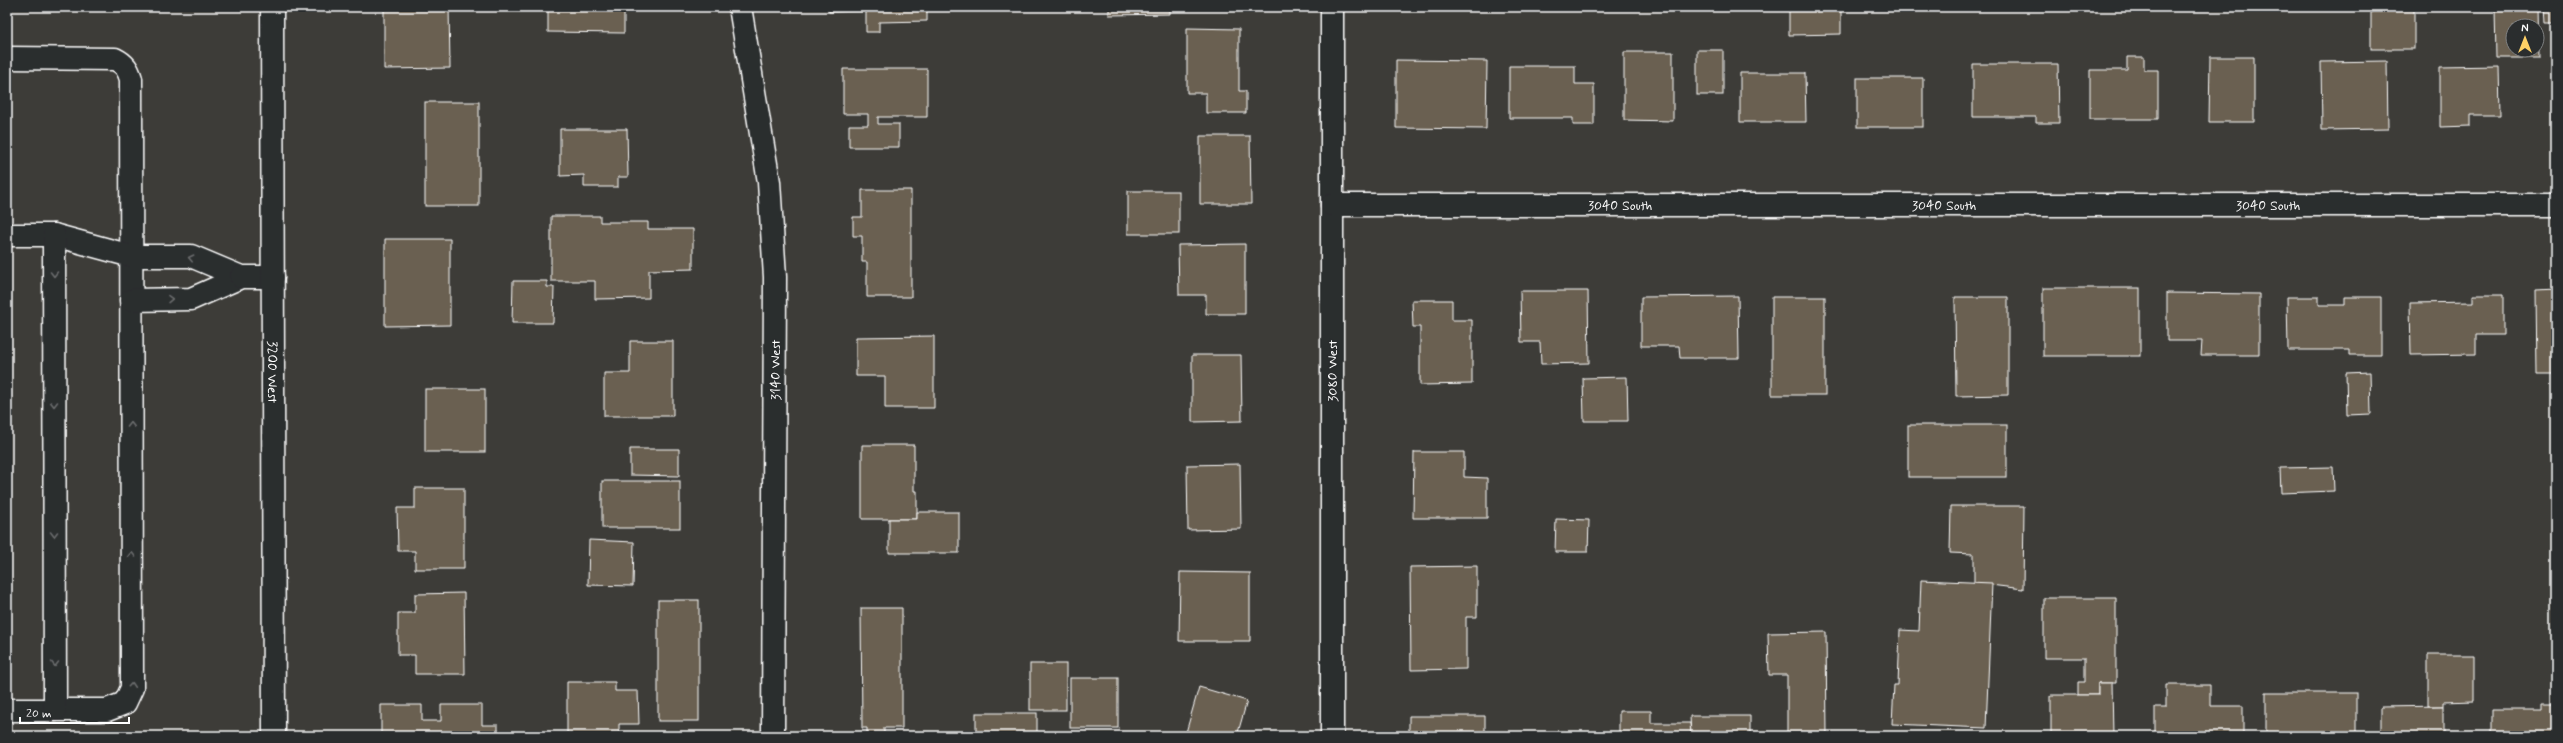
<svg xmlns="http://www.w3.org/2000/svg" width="2563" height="743" font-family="Mynerve,sans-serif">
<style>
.building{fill:#6a6051;stroke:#fff;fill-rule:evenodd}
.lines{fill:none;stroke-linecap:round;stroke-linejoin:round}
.service-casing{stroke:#fff;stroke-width:25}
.minor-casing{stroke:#fff;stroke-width:25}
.secondary-casing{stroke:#fff;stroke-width:25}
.service{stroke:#2a2d2e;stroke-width:22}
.minor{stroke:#2a2d2e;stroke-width:22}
.secondary{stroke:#2a2d2e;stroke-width:22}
.oneway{stroke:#6a6c6d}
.labels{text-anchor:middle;stroke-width:3.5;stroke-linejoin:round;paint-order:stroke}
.street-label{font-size:14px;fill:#fff;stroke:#2a2d2e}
</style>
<rect width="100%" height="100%" fill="#3d3c38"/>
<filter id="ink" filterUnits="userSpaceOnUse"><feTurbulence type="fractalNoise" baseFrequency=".025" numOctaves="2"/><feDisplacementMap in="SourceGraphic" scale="8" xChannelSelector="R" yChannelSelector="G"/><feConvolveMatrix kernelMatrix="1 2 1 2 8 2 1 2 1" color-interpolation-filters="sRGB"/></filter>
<g filter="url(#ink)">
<g class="building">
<path d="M384,7H449L450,68L384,69Z"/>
<path d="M548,7H624V33L548,32Z"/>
<path d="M829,7H927V21L879,22V32H866V11L829,12Z"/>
<path d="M1109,7H1170V14L1109,15Z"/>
<path d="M1789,7H1841V34L1789,35Z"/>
<rect x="2371" y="7" width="43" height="42"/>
<path d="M2544,7H2556V22H2545Z"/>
<path d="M2495,8H2538L2539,58H2496ZM2513,26H2537V50H2513Z"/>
<path d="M1187,28L1239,29V91H1246V113H1206V93H1187Z"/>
<rect x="1697" y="50" width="26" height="45"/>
<path d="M1624,52H1673V121L1624,120Z"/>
<path d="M2127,57H2144V70H2158V119H2090V70H2127Z"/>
<path d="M2210,57H2254V122H2209Z"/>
<path d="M1396,60L1487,61L1486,129L1396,128Z"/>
<path d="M2387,61L2388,129L2322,130L2321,62Z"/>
<path d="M2552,63H2556V126H2553Z"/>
<path d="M1973,64H2058L2059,123H2036V117H1973Z"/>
<path d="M1509,66H1575V84H1594V125H1573V118H1509Z"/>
<path d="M2499,66L2500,115H2470V126L2440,127V67Z"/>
<path d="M843,69H927V117H878V124H899V147H849V125H868V114H843Z"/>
<path d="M1740,73H1805L1806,122H1740Z"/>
<rect x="1857" y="78" width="66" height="49"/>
<rect x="425" y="102" width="54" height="104"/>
<path d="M560,129H627L628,177H618V187H584V175L560,176Z"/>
<path d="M1200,136H1250L1251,204H1200Z"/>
<path d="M862,190H911V297H867V262H862V236H853V217H862Z"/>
<rect x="1128" y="191" width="51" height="43"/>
<path d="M551,216H600V222H648V229H693V269L649,270V298L595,299V281H551Z"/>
<path d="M385,239H450V325L385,326Z"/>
<path d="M1245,244V314H1206V295H1179L1178,245Z"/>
<path d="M513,281H547V287H554L553,323H512Z"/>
<rect x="2043" y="288" width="97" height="68"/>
<path d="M2556,290V375H2537L2536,291Z"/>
<path d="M1520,291H1588L1589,363L1541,364L1540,342H1521Z"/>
<path d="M2167,293L2259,294V355H2201L2202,341H2167Z"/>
<path d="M2473,295H2503V335H2476V354L2411,355L2410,303L2473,302Z"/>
<path d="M1738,296L1739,358H1680L1679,346H1641V297Z"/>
<rect x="1772" y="297" width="53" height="98"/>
<path d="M1955,297H2008V395L1956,396Z"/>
<path d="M2287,297H2319V305H2345V297H2381V355H2349V350H2288Z"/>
<path d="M1412,300H1452V320H1472V384L1420,385V327H1413Z"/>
<path d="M934,336V408H885V376H856V337Z"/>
<path d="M630,341H673V416H604V373H630Z"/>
<path d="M1192,355H1241L1242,421L1192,422Z"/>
<path d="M2370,372L2371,414L2347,415L2346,373Z"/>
<path d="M1627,377L1628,421H1584L1583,378Z"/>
<rect x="425" y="389" width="60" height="63"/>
<rect x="1908" y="425" width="99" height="52"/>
<path d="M862,445H914V491H917V519H862Z"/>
<path d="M630,449H679V476L630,475Z"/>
<path d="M1414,452H1464V477L1487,478V518H1413Z"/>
<path d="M1240,464L1241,529L1188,530L1187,465Z"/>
<path d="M2333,467L2334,491L2281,493L2280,468Z"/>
<rect x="602" y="481" width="78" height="47"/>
<path d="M415,488H464V569H415V551H398L397,508H415Z"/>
<path d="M1951,506H2024L2023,589L1974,583V554L1950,553Z"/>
<path d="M917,512H959V553H889V519H917Z"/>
<path d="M1556,519L1589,520L1588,552H1555Z"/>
<path d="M589,540L634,542L633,586L588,585Z"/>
<path d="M1477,566V617H1466V669L1411,670L1410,567Z"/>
<path d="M1180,572L1250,573V641H1179Z"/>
<path d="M1921,580L1992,583L1986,728L1892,724L1894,685H1898L1900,630L1919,631Z"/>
<path d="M464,593L465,674H415V655H398V613H415V594Z"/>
<path d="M2044,598H2116V683H2098V695H2078V682H2084V658H2044Z"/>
<rect x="658" y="600" width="41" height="121"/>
<path d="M861,608H902V728H884V736H867V728H862Z"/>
<path d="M1826,632L1827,736H1787V675H1769L1768,633Z"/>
<path d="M2428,655H2474V701L2443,702V706H2428Z"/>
<rect x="1030" y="664" width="36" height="46"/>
<rect x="1070" y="678" width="48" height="50"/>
<path d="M567,682H615V691H638L639,724H619V736H567Z"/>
<path d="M2098,683H2112L2113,736H2051V695H2098Z"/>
<path d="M2166,685H2210V706H2243V736H2155V707H2166Z"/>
<path d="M1199,687L1247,701L1237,736H1185Z"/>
<rect x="2266" y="693" width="90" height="43"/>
<path d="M2541,704H2556V736H2492V710H2541Z"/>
<path d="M381,705H422V721H441V705H482V725H498V736H381Z"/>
<path d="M2443,706V736H2381V707Z"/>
<path d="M1619,711H1651V723H1690L1691,736H1619Z"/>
<rect x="976" y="713" width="61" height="23"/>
<path d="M1409,716H1485V733H1503V736H1409Z"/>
<path d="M1690,716H1750V736H1691Z"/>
</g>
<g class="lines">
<defs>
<g id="service">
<path d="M7,58L115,59C125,64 128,69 131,79L132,688L125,703L107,710H7"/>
<path d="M7,235H54L131,256H191L241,277L191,299L131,300"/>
<path d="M54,235L55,710"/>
<path d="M241,277H273"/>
</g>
<g id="minor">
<path d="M740,7L769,182L775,277L773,736"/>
<path d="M1332,7V736"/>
<path id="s1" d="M1332,205H2556"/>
</g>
<g id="secondary">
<path id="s2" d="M272,7L274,736"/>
</g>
</defs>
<use href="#service" class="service-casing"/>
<use href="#minor" class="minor-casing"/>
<use href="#secondary" class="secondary-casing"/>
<use href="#service" class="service"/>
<use href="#minor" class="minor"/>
<use href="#secondary" class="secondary"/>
</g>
<defs><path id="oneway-chevron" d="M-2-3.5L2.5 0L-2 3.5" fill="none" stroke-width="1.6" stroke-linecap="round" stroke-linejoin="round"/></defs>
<g class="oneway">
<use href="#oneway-chevron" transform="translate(191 258) rotate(-167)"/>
<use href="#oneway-chevron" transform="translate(54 274) rotate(90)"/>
<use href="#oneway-chevron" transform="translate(170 299) rotate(-1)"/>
<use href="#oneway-chevron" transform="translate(54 404) rotate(90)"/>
<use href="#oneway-chevron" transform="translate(131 425) rotate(-90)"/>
<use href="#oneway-chevron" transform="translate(54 534) rotate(90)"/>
<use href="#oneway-chevron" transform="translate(132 555) rotate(-90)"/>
<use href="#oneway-chevron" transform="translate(55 664) rotate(90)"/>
<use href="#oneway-chevron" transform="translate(132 685) rotate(-86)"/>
</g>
</g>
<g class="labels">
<g class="street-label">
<text dy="5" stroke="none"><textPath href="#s1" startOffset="288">3040 South</textPath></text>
<text dy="5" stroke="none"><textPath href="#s1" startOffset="612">3040 South</textPath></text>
<text dy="5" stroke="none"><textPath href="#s1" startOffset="936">3040 South</textPath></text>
<text transform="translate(775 370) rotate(-90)" y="5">3140 West</text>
<text dy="5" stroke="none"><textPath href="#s2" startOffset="365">3200 West</textPath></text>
<text transform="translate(1332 371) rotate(-90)" y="5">3080 West</text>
</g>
</g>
<rect width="2563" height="743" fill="none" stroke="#2a2d2e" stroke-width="24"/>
<rect x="12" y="12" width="2539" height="719" fill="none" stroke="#fff" stroke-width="1.5" filter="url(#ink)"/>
<g transform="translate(2525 38)"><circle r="19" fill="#2a2d2e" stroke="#7f8182"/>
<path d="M0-3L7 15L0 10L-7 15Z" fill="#ffd166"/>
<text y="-6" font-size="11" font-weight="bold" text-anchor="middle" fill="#ffffff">N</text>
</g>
<path d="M20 717v6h109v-6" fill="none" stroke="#ffffff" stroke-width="2"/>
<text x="26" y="717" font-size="12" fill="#ffffff" stroke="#2a2d2e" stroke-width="3" paint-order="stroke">20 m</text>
</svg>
